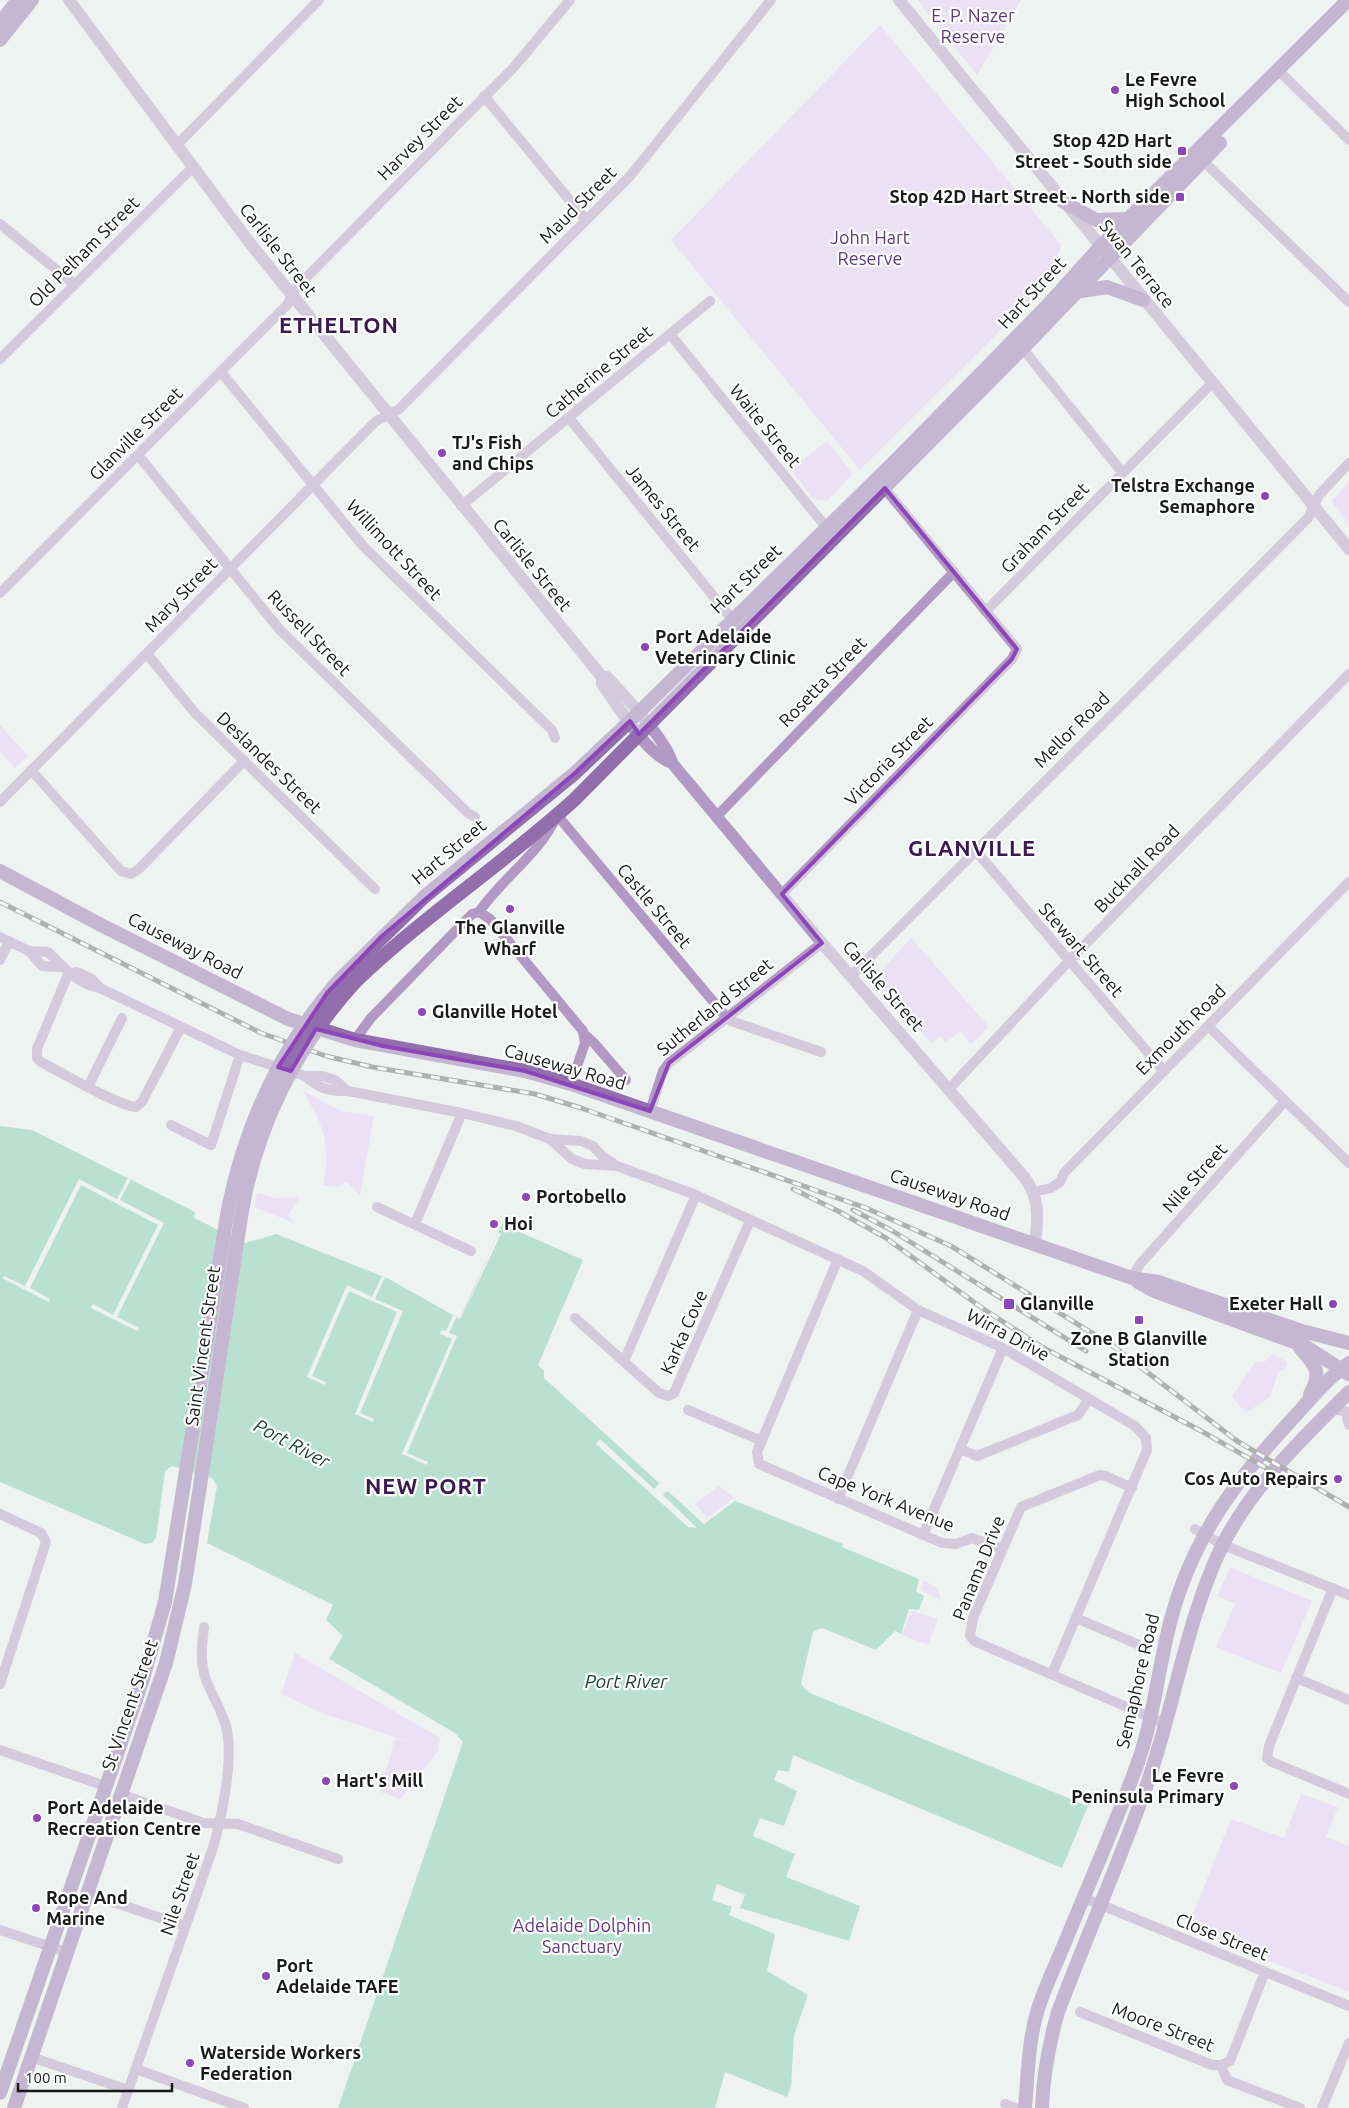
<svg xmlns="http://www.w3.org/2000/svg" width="1349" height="2108" font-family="Ubuntu,sans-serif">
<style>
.green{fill:#e6cdfb}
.water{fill:#7bcaae}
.pier{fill:#eef2f1}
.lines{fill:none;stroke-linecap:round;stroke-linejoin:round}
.minor{stroke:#b299c4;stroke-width:10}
.tertiary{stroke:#b299c4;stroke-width:12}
.secondary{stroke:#936ead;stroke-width:14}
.rail-casing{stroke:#606261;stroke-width:5}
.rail{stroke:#fdfffe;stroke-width:3;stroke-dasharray:9;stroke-linecap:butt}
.secondary-bridge{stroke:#936ead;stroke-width:14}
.marked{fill:none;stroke:#8d46b9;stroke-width:4;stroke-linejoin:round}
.poi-dot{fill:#8d46b9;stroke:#fdfffe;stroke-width:2}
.labels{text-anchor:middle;stroke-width:4.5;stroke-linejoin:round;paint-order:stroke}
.park-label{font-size:18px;fill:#61377c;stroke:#fdfffe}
.poi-label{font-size:18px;font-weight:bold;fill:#181918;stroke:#fdfffe;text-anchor:start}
.street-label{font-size:18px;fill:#181918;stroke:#fdfffe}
.water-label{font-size:19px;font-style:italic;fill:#1a3e32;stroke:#fdfffe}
.district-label{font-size:22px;font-weight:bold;letter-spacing:1px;fill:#3c1950;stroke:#fdfffe}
</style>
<rect width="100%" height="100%" fill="#eef2f1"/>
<g class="green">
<path d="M917,0H1021L977,75Z"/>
<path d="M880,25L1061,245L1049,282L860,470L671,240Z"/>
<path d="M827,441L853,474L827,501L813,499L791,469Z"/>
<path d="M1349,482V523L1331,501Z"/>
<path d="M0,725L28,756L15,768L0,752Z"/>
<path d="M911,938L989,1027L971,1045L961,1031L946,1042L940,1036L931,1043L873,979Z"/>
<path d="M303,1091L341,1111L374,1116L360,1196L347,1182L337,1187L323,1185C331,1143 324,1127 303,1091Z"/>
<path d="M257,1193L275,1198L300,1197L288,1215L294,1223L254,1207Z"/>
<path d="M1272,1354L1287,1362L1286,1368L1278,1373L1270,1397L1246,1413L1232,1397L1255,1362H1264Z"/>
<path d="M719,1486L734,1498L707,1518L695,1504Z"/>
<path d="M1230,1567L1312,1601L1281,1673L1216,1647L1235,1604L1217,1596Z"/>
<path d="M924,1580L937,1588L942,1601L921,1590Z"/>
<path d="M913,1611L938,1619L928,1645L902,1635L910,1614Z"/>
<path d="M295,1653L440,1738L438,1751L401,1799L380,1792L395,1738L419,1745L324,1714L281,1694Z"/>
<path d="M1301,1794L1338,1807L1326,1837L1349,1846V1992L1187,1929L1231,1819L1284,1838Z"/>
</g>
<path class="water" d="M0,1126L32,1130L195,1212L194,1218L245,1243L276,1234L389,1279L460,1319L502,1224L583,1260L538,1365L544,1371V1378L704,1524L735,1501L843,1544L842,1547L919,1579L916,1591L924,1596L919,1610L909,1609L901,1634L895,1631L876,1650L822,1628L813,1632L801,1683L804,1688L810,1693L1088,1806L1062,1868L793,1755L789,1772L778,1770L774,1780L797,1791L784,1826L760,1818L753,1836L795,1854L786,1877L860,1906L849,1941L740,1908L745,1895L717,1884L712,1900L732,1907L729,1915L775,1934L767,1971L808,1995L794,2035L791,2086L787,2097L725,2072L715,2108H338L463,1742L455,1733L329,1659L343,1636L326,1620L333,1605L207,1543L217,1486L212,1478L172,1466L165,1471L156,1538L152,1543L145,1544L0,1482Z"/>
<g class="pier">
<path d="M129,1176L132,1177L120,1200L164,1223L117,1317L139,1328L137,1331L91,1308L93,1304L113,1315L158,1225L81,1185L30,1288L50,1299L49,1302L2,1278L4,1276L25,1286L79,1179L117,1199Z"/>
<path d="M498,1233L501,1234L461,1319Z"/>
<path d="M382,1276L385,1277L375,1299L403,1311L360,1413L374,1419L373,1422L355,1414L397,1312L349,1291L312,1376L326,1382L325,1385L307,1377L347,1285L372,1297Z"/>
<path d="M454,1314L457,1316L449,1333L457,1336L407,1453L428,1462L427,1465L402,1454L452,1339L440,1334L441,1330L446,1331Z"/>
<path d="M600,1439L654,1489L661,1482L669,1489L663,1495L697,1528L688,1527L596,1444Z"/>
</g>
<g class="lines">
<g class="minor">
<path d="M1278,70L1349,140"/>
<path d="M484,96L586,220"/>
<path d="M176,146L319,0"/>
<path d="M1198,156L1349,302"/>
<path d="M0,224L74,284"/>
<path d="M670,334L830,532"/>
<path d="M1019,344L1122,472"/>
<path d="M0,359L192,168"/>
<path d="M221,372L363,546L552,730L555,738"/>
<path d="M569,418L732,619"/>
<path d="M138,455L280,630L468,813L475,817"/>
<path d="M461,506L710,301"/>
<path d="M0,593L287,305L297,287L514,67L570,0"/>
<path d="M986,611L1213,382"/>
<path d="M147,654L195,713L375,889"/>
<path d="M31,770L121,871L131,874L139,869L244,761"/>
<path d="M0,802L376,421L398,410L631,175L771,0"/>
<path d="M717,816L954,572"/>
<path d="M975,850L1163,1070"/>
<path d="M782,894L1012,659L1017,649L881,484"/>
<path d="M479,912L490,919L583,1031L585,1043L571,1084"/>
<path d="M0,937L29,951L48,952C65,968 77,984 100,988L240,1055L305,1076H322L335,1080L348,1091"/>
<path d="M29,951L42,966L61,967"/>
<path d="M0,960L9,941"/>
<path d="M69,972L37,1049V1058L41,1062C62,1073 116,1105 136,1107L142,1102L181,1027"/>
<path d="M72,973L77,972L92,979L100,988"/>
<path d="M851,976L1308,518L1319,495L1349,463"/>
<path d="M1208,1026L1349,1163"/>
<path d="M585,1035L594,1043L626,1080"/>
<path d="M355,1040L370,1019L472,914L479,912C502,878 541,853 557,815L727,1018L731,1021L821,1052"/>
<path d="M305,1076C319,1089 329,1091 348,1091L462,1113L516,1126L550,1139L581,1141L593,1146L602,1156L613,1163"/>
<path d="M88,1087L122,1018"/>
<path d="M949,1089L1069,961L1349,674"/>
<path d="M650,1111L663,1071L669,1063L822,943"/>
<path d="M171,1125L211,1145L240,1055"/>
<path d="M550,1139L572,1159L585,1164L617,1166L696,1195L863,1271L918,1310L1003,1348L1135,1426L1146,1438L1147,1450L1052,1674"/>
<path d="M1034,1192L1051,1188L1060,1182L1064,1173L1349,882"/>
<path d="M377,1207L471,1251"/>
<path d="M415,1224L462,1113"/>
<path d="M838,1259L757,1452L759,1464L942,1543L956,1544L972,1538L1002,1549"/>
<path d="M1132,1278L1140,1264L1285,1101"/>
<path d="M575,1318L659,1393L668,1396L674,1393L750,1221"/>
<path d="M624,1361L696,1195"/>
<path d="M1332,1409L1349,1412"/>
<path d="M688,1410L762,1441"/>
<path d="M1349,1414L1347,1418L1349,1425"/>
<path d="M960,1449L977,1456L1078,1415L1089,1399"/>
<path d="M1132,1488L1106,1476L1100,1475L1021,1507L973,1618L970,1636L974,1641L1166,1724"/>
<path d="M838,1499L918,1310"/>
<path d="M0,1514L41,1533L46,1542L0,1684"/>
<path d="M1195,1529L1223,1545L1349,1595"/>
<path d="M923,1535L1003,1348"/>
<path d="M1333,1588L1269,1746L1267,1758L1272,1762L1349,1794"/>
<path d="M1076,1618L1137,1644"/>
<path d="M1296,1678L1349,1700"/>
<path d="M0,1750L105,1786"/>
<path d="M120,1794L204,1823L238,1824L338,1859"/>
<path d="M86,1893L185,1926"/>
<path d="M1084,1898L1349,2006"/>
<path d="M0,1930L66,1952"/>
<path d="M1080,2012L1212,2065H1221L1230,2061L1265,1972"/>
<path d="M31,2057L128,2090"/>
<path d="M1221,2065L1227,2080L1300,2108"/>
<path d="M136,2069L244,2108"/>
<path d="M1005,2104L1015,2108"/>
<path d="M122,2108L214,1845C222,1814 233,1763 227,1730C223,1711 211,1695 205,1677C200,1661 202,1643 204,1627"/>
<path d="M1322,2108L1349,2043"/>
</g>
<g class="tertiary">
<path d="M69,0L249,242L602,677V684C618,706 647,755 672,763"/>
<path d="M899,0L1349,549"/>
<path d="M602,677H607C624,695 668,742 672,763L822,943L1025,1178C1040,1199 1038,1220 1035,1244"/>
</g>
<g class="secondary">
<path d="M0,23L18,0"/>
<path d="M0,40L32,0"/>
<path d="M1062,201L1096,220L1129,219"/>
<path d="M1075,292L1107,287L1143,300"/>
<path d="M0,871L101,925L288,1019L355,1040L525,1071L571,1084L1132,1278L1158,1282L1302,1331L1349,1343"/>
<path d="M342,977L424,897L575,773L630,721L897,459L1046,307L1100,247L1348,0"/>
<path d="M355,982C424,916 503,864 574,800L1023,348L1220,143"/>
<path d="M1138,1282L1154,1291L1305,1346L1348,1374"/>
<path d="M1300,1348C1315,1365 1323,1372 1310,1394"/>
<path d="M0,2093L142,1682L165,1602L227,1215"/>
<path d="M14,2108L166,1663L185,1584L241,1217"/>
<path d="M1025,2108C1028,2075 1028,2041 1038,2009C1046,1984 1058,1960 1068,1935C1091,1879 1116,1823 1137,1765C1154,1718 1158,1668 1171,1619C1193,1536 1238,1477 1296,1415C1312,1397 1329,1377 1349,1363"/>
<path d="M1042,2108C1043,2075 1049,2044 1058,2012C1086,1938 1118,1865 1145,1790C1174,1710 1185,1623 1222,1546C1252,1486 1303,1438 1349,1392"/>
</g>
<defs>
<g id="rail">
<path d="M0,902L261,1033L326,1056L372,1067L535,1094L581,1108L866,1208L951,1246L1113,1346L1237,1441L1349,1507"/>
<path d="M793,1189L836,1210L886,1238L982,1308L1042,1347L1203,1432L1296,1485"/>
<path d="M853,1210L891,1230L1086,1351"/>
</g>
</defs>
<use href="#rail" class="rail-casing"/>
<use href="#rail" class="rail"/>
<g class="secondary-bridge">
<path d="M227,1215C244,1126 281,1045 342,977"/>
<path d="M241,1217C255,1129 295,1048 355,982"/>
</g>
</g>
<path d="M0 0H1349V2108H0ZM885,488L1017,649L1012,659L782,894L822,943L669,1063L650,1111L525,1071L383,1046L316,1029L291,1071L278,1067L327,993L382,936L575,773L630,721L639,734Z" fill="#eef2f1" fill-opacity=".55" fill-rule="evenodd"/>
<path class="marked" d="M885,488L1017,649L1012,659L782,894L822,943L669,1063L650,1111L525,1071L383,1046L316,1029L291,1071L278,1067L327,993L382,936L575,773L630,721L639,734Z"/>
<g class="poi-dot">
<circle cx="1115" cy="90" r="5"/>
<rect x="1177" y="146" width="10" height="10" rx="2.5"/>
<rect x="1175" y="192" width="10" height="10" rx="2.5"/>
<circle cx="442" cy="453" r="5"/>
<circle cx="1265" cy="496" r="5"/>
<circle cx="645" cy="647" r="5"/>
<circle cx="510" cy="909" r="5"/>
<circle cx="422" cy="1012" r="5"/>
<circle cx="526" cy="1197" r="5"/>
<circle cx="494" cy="1224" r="5"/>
<rect x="1003" y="1298" width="12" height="12" rx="2.5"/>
<circle cx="1333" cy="1304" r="5"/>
<rect x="1134" y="1315" width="10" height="10" rx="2.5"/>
<circle cx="1338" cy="1479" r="5"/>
<circle cx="326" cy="1781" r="5"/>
<circle cx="1234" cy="1786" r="5"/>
<circle cx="37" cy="1818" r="5"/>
<circle cx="36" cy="1908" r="5"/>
<circle cx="266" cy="1976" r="5"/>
<circle cx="190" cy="2063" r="5"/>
</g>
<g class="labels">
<g class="park-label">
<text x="973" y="22">E. P. Nazer<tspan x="973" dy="21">Reserve</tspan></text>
<text x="870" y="244">John Hart<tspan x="870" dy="21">Reserve</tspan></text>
<text x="582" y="1932">Adelaide Dolphin<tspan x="582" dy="21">Sanctuary</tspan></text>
</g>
<g class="poi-label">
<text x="1125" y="86">Le Fevre<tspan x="1125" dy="21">High School</tspan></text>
<text x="1172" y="147" text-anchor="end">Stop 42D Hart<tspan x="1172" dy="21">Street - South side</tspan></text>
<text x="1170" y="203" text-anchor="end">Stop 42D Hart Street - North side</text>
<text x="452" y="449">TJ's Fish<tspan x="452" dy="21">and Chips</tspan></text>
<text x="1255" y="492" text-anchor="end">Telstra Exchange<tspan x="1255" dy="21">Semaphore</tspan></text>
<text x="655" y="643">Port Adelaide<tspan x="655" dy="21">Veterinary Clinic</tspan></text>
<text x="510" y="934" text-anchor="middle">The Glanville<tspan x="510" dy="21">Wharf</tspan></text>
<text x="432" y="1018">Glanville Hotel</text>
<text x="536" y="1203">Portobello</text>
<text x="504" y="1230">Hoi</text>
<text x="1020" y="1310">Glanville</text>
<text x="1323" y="1310" text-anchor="end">Exeter Hall</text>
<text x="1139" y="1345" text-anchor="middle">Zone B Glanville<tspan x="1139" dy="21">Station</tspan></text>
<text x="1328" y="1485" text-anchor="end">Cos Auto Repairs</text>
<text x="1224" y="1782" text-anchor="end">Le Fevre<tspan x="1224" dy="21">Peninsula Primary</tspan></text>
<text x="336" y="1787">Hart's Mill</text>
<text x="47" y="1814">Port Adelaide<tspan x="47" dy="21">Recreation Centre</tspan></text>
<text x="46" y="1904">Rope And<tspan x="46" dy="21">Marine</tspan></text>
<text x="276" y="1972">Port<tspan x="276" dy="21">Adelaide TAFE</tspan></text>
<text x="200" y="2059">Waterside Workers<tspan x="200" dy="21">Federation</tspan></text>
</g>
<g class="street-label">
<text transform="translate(420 138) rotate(-45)" y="6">Harvey Street</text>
<text transform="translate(578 205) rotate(-45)" y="6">Maud Street</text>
<text transform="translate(278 250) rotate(52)" y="6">Carlisle Street</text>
<text transform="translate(84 252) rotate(-45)" y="6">Old Pelham Street</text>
<text transform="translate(1137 264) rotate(51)" y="6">Swan Terrace</text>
<text transform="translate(1032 293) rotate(-47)" y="6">Hart Street</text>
<text transform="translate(599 372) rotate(-40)" y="6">Catherine Street</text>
<text transform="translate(765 426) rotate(51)" y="6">Waite Street</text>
<text transform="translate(136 434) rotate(-45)" y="6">Glanville Street</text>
<text transform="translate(663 508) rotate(51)" y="6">James Street</text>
<text transform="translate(1045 528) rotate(-46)" y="6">Graham Street</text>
<text transform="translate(394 550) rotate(47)" y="6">Willimott Street</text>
<text transform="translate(532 565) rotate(51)" y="6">Carlisle Street</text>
<text transform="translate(746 579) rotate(-44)" y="6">Hart Street</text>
<text transform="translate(181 595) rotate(-46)" y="6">Mary Street</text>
<text transform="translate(309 633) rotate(46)" y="6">Russell Street</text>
<text transform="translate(823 682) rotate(-46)" y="6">Rosetta Street</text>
<text transform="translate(1072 730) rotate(-45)" y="6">Mellor Road</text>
<text transform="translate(889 761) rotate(-46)" y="6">Victoria Street</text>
<text transform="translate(269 763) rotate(44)" y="6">Deslandes Street</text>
<text transform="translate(449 852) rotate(-40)" y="6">Hart Street</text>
<text transform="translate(1137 869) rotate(-46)" y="6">Bucknall Road</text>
<text transform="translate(654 906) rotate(50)" y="6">Castle Street</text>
<text transform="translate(185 946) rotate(27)" y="6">Causeway Road</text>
<text transform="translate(1081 950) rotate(49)" y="6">Stewart Street</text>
<text transform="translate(883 986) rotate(49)" y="6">Carlisle Street</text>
<text transform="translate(715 1007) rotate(-39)" y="6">Sutherland Street</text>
<text transform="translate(1181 1030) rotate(-45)" y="6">Exmouth Road</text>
<text transform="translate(565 1067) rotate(16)" y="6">Causeway Road</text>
<text transform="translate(1195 1178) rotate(-48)" y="6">Nile Street</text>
<text transform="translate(950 1195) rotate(19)" y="6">Causeway Road</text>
<text transform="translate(684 1332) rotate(-66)" y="6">Karka Cove</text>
<text transform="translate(1008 1335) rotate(28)" y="6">Wirra Drive</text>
<text transform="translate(203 1346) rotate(-82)" y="6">Saint Vincent Street</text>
<text transform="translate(886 1499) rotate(22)" y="6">Cape York Avenue</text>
<text transform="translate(979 1568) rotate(-68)" y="6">Panama Drive</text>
<text transform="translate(1138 1681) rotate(-77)" y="6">Semaphore Road</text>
<text transform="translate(130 1705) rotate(-71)" y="6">St Vincent Street</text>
<text transform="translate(180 1894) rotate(-71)" y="6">Nile Street</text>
<text transform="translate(1222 1937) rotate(22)" y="6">Close Street</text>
<text transform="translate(1163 2027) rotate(21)" y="6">Moore Street</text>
</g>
<g class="water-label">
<text transform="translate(292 1443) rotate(28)" y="7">Port River</text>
<text x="626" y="1688">Port River</text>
</g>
<g class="district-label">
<text x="339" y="333">ETHELTON</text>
<text x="972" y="856">GLANVILLE</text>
<text x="426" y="1494">NEW PORT</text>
</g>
</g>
<path d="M18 2083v8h154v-8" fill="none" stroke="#181918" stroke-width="2.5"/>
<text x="25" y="2083" font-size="15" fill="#181918" stroke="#fdfffe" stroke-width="4" paint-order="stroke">100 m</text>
</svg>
